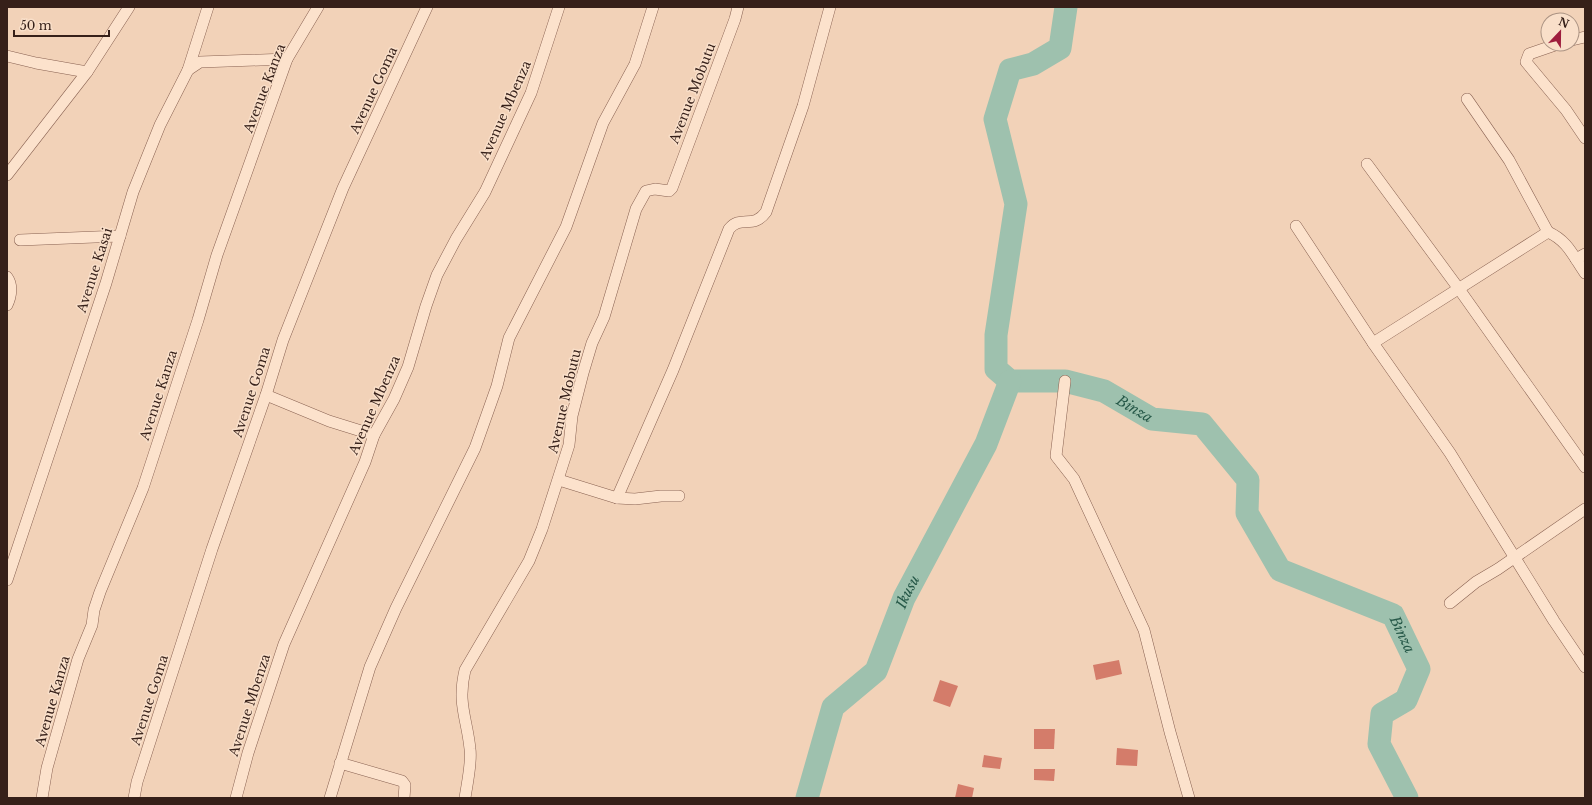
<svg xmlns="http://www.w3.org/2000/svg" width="1592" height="805" font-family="'Libre Baskerville',serif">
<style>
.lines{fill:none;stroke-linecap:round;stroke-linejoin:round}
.river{stroke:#9ec1ae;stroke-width:23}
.building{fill:#d47c6a}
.minor-casing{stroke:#896252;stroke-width:12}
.minor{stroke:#fce2cc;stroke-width:11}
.labels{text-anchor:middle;stroke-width:3;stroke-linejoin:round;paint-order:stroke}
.street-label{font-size:13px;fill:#362019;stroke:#f9dfc9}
.water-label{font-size:14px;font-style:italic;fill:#265848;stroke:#f9dfc9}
</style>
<rect width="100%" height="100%" fill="#f2d2b8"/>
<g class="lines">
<g class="river">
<path id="s1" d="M1066,7L1060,48L1033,64L1010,70L995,119L1016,204L996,335V369L1010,381H1065L1104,391L1152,419L1202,424L1248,480L1247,513L1280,570L1393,615L1419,669L1406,700L1382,714L1379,744L1407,798"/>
<path id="s2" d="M807,798L833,707L876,671L904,598L986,444L1010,381"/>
</g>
</g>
<g class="building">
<path d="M1119,660L1122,674L1096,680L1093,665Z"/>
<path d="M940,680L958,686L950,707L933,701Z"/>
<path d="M1034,729H1055L1054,749H1034Z"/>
<path d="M1117,748L1138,750L1137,766L1116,765Z"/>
<path d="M984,755L1002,758L1000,769L982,767Z"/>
<path d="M1034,769H1055L1054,781L1034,780Z"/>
<path d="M958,784L974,788L972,798H955Z"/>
</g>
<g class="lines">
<defs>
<g id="minor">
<path d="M1572,40L1585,37"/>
<path d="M1558,44L1529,54L1526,62L1566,110L1585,138"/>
<path d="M7,56L36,63L87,72"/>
<path d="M188,70L208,7"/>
<path d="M1467,99L1509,160L1548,232"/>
<path d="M1367,164L1459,289L1585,467"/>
<path d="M7,175L87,72L129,7"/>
<path d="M1296,226L1373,343L1450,453L1554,621L1585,667"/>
<path d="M20,240L120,236"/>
<path d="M1576,259L1585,254"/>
<path d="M7,277C13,285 11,297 7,305"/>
<path d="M1373,343L1548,232C1568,241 1573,256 1585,273"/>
<path d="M1065,381L1056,456L1074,479L1144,630L1170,732L1189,798"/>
<path d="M266,395L329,421L374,435"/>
<path d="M559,480L617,498L635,499L661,496H679"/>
<path d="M617,498L673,370L729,229C741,214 753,230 766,212L803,106L830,7"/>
<path d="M7,580L106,283L133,192L160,125L188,70L200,62L287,59"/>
<path d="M1450,603L1476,582L1498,569L1585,509"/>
<path d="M340,763L402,781L405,785L404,798"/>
<path d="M42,798L47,768L78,659L92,625L94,610L100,592L143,488L198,320L217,255L287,59L318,7"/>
<path d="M134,798L137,782L212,549L266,395L283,340L343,188L427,7"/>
<path d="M236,798L248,753L284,644L365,462L374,435L394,399L408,367L426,306L437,275L456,239L485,192L531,93L559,7"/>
<path d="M330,798L370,667L396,608L475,448L497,386L509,338L566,227L603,123L635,64L653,7"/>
<path d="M465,798C467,784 472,762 470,749C467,718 457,704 465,670L529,561L542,529L569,445L572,416L583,373L592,343L604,317L636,209L646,191L655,189L669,191L672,188L735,19L738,7"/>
</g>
</defs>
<use href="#minor" class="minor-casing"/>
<use href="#minor" class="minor"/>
</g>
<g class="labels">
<g class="street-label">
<text transform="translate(264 88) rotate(-69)" y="5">Avenue Kanza</text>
<text transform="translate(373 90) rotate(-65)" y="5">Avenue Goma</text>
<text transform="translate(692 93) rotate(-69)" y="5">Avenue Mobutu</text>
<text transform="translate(505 110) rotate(-66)" y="5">Avenue Mbenza</text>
<text transform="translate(94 270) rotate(-72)" y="5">Avenue Kasai</text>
<text transform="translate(251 392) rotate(-72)" y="5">Avenue Goma</text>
<text transform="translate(158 395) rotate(-72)" y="5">Avenue Kanza</text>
<text transform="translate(564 401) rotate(-77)" y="5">Avenue Mobutu</text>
<text transform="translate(374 405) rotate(-66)" y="5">Avenue Mbenza</text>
<text transform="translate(149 700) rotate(-72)" y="5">Avenue Goma</text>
<text transform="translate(52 701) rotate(-74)" y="5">Avenue Kanza</text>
<text transform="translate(249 705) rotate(-72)" y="5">Avenue Mbenza</text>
</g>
<g class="water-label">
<text dy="5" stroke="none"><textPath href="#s1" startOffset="551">Binza</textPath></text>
<text dy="5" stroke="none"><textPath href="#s2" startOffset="236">Ikusu</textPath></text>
<text dy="5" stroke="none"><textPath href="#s1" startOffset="936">Binza</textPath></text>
</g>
</g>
<rect width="1592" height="805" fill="none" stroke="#362019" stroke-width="16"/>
<g transform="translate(1560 32) rotate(22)"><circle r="19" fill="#f9dfc9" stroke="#ab9383"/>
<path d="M0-3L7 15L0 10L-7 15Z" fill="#9e1d3d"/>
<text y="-6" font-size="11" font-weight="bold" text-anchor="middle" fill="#362019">N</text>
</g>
<path d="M14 30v6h95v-6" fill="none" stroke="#362019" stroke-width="2"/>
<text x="20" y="30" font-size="12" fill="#362019" stroke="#f9dfc9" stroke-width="3" paint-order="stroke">50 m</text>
</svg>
